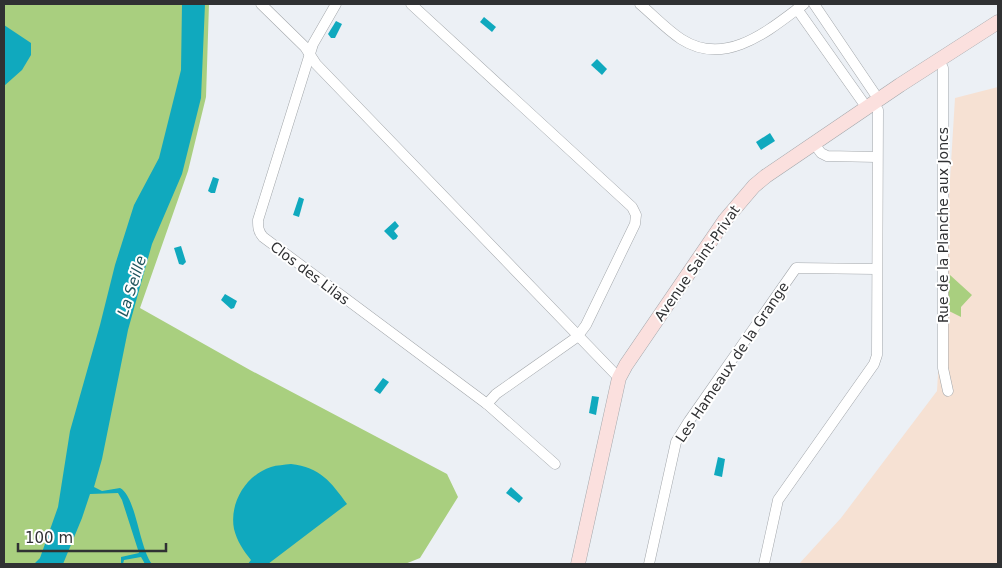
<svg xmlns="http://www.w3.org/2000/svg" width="1002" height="568" font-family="'DejaVu Sans',sans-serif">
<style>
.commercial{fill:#f6e1d3}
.green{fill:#a9cf7f}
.water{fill:#10a9be}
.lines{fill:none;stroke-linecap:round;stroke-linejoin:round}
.street-casing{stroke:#a3a7ab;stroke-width:11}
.secondary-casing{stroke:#a3a7ab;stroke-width:15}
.street{stroke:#fff;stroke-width:10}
.secondary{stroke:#fbe0de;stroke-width:14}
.labels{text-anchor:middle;stroke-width:4;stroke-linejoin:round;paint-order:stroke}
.street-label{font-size:14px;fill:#303133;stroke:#fff}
.water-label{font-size:15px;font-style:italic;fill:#1e545d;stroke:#fff}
</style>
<rect width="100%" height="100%" fill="#ecf0f5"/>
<path class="commercial" d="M998,87V564H799L841,518L937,391L955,98Z"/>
<g class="green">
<path d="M4,4H209L206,97L188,171L140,308L250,370L447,474L458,497L420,558L405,564H4Z"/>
<path d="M950,275L972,295L961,307V317L949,311L948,277Z"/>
</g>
<g class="water">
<path d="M182,4H205L201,98L182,174L152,244L128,330L102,459L94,487L102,491L120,488C136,496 139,547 152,564H145L141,557L124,560L123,564H121V557L139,553L122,500L118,493L90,494L82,518L63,564H34L40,558L58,507L70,431L100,325L115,265L134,205L159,158L181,70Z"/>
<path d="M484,17L496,27L492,32L480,22Z"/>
<path d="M336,21L342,24L335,38H331L328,34Z"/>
<path d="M4,25L31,43V55L22,70L4,86Z"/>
<path d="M597,59L607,69L602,75L591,65Z"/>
<path d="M770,133L775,141L761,150L756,142Z"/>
<path d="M213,177L219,179L215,193H211L208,191Z"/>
<path d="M299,197L304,199L299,217L293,215Z"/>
<path d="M395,221L399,226L394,231L398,236L396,239L393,240L384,231Z"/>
<path d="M181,246L186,262L183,265L179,264L174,248Z"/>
<path d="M225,294L237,301L234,308L231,309L221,300Z"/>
<path d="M383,378L389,382L380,394L374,390Z"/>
<path d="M592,396L599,397L596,415L589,413Z"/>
<path d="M718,457L725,459L722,477L714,475Z"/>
<path d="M291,464C320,467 331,482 347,504L268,564H248L251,560C243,550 237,541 234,529C229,503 246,475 271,467C277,465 284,465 291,464Z"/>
<path d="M511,487L523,498L519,503L506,493Z"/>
</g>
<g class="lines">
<defs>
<g id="street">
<path d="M261,4L305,47L316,64L619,378"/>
<path d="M336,4L313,44L258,220C258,227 258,231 263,237L487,404L555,464"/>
<path d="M411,4L632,207L636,215L635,224L586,325L577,337L496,394L487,404"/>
<path d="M640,4C653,15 666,29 681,39C726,68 769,30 804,4"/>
<path d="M814,4L879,100"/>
<path d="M797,9L867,108"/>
<path d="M939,60L943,68V368L948,391"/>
<path d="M815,145L821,153L827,156L877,157"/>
<path d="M649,564L676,442L689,421L796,268L876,269"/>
<path d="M764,564L778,500L874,364L877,355L878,110L873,104"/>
</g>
<path id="secondary" d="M578,564L619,378L626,365L725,220L754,186L766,176L900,85L998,22"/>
</defs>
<use href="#street" class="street-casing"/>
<use href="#secondary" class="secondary-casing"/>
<use href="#street" class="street"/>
<use href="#secondary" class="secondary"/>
</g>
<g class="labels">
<g class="street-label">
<text transform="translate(943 225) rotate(-90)" y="5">Rue de la Planche aux Joncs</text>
<text transform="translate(697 263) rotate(-55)" y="5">Avenue Saint-Privat</text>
<text transform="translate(310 273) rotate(37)" y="5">Clos des Lilas</text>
<text transform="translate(732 362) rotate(-56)" y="5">Les Hameaux de la Grange</text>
</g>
<g class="water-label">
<text transform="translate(132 286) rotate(-72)" y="5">La Seille</text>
</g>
</g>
<rect width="1002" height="568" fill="none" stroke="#303133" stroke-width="10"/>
<path d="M18 543v8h148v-8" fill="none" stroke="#303133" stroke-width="2.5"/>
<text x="25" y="543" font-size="15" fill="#303133" stroke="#ffffff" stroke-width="4" paint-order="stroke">100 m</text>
</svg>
